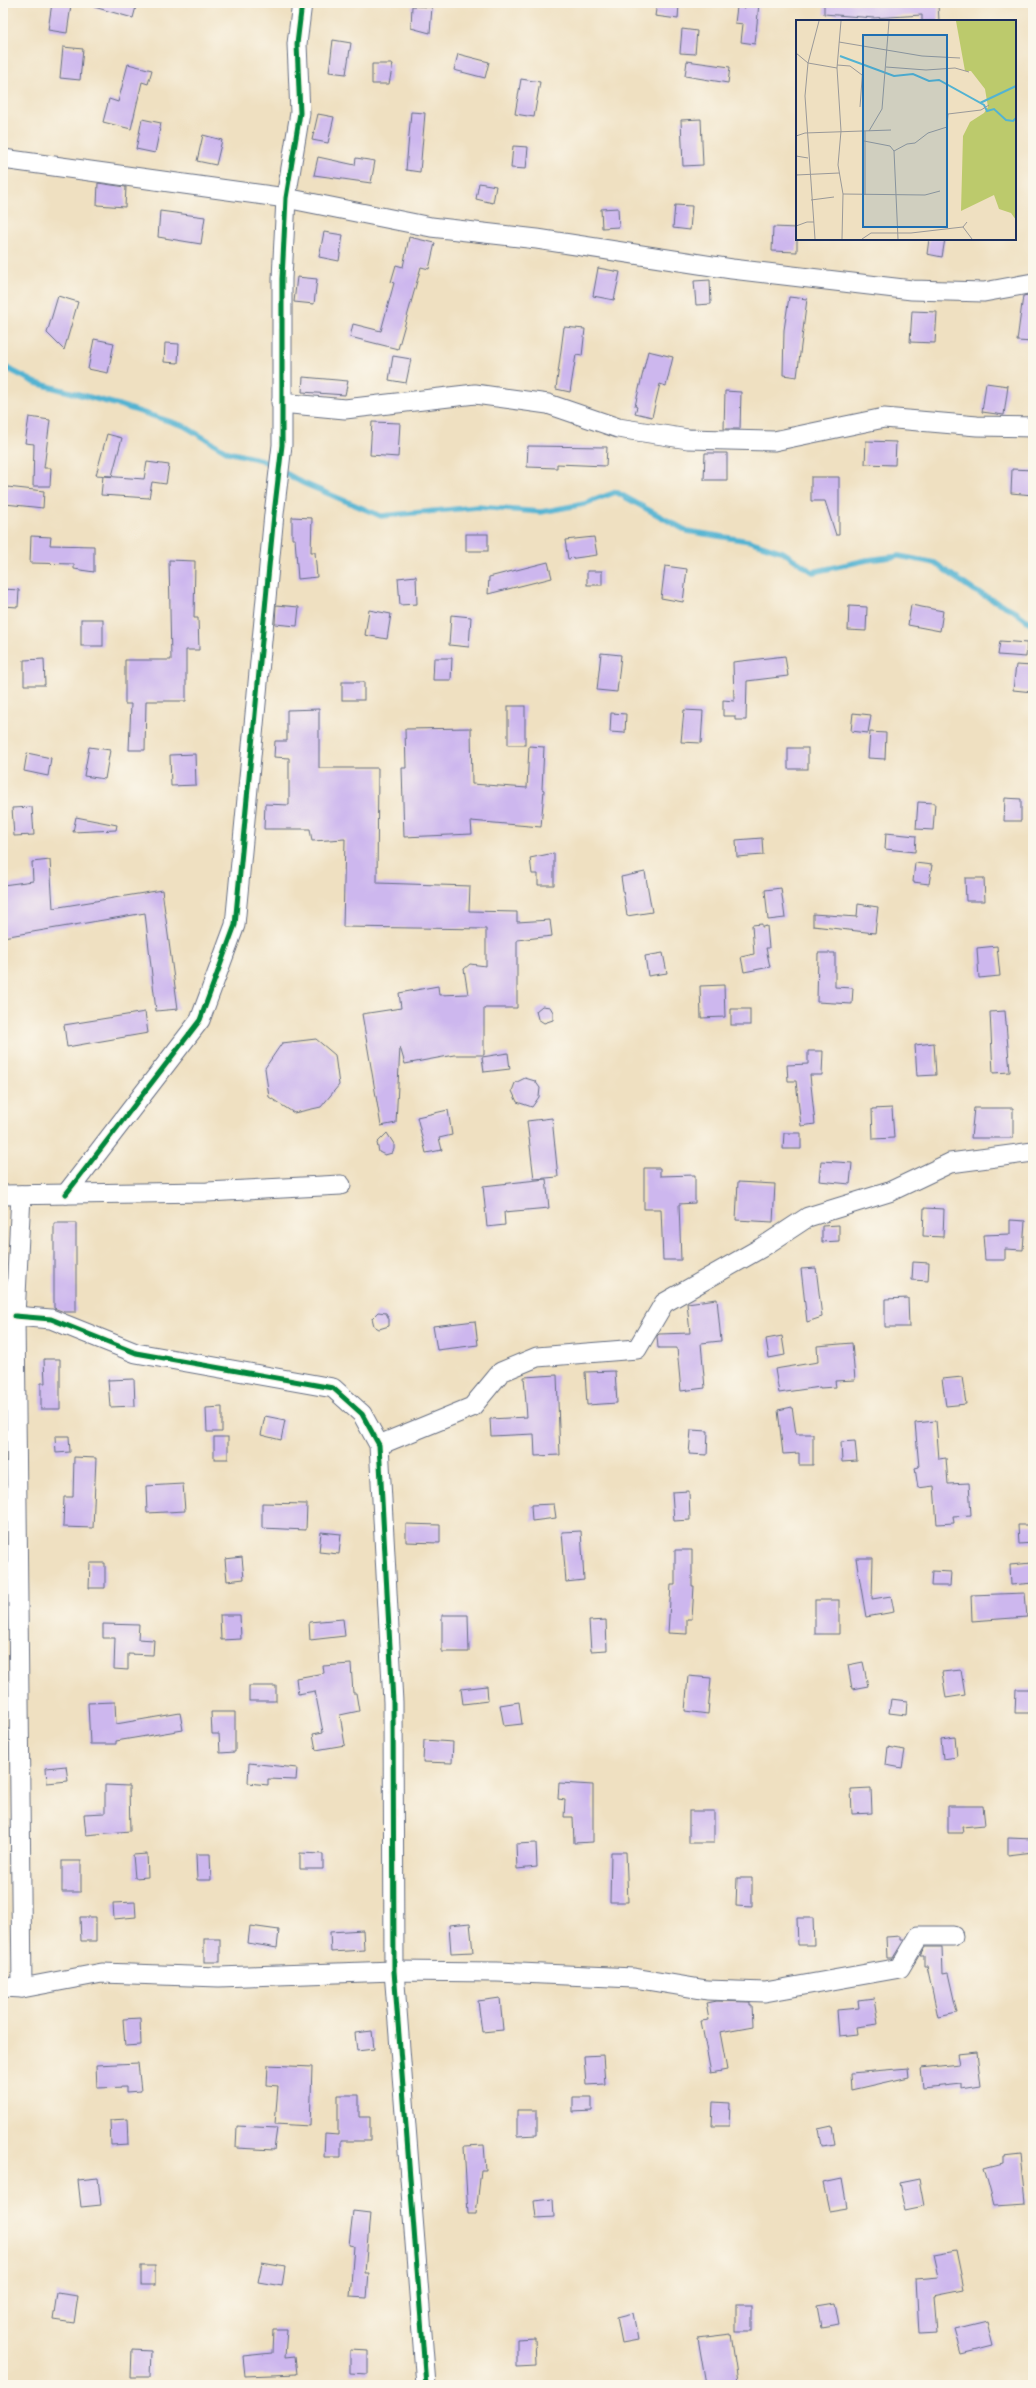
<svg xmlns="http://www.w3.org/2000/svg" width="1036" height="2388" font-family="Caveat,sans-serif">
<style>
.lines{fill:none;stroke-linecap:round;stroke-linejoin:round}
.stream{stroke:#53b3d2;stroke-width:5.5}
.building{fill:#cdb7ee}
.minor-casing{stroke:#656d81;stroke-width:21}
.minor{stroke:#fff;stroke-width:19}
.cycleway-casing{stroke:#fbf7ec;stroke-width:8}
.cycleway{stroke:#00873e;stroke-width:5}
.inset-river{fill:none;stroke:#53b3d2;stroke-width:2}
.inset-road{fill:none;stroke:#9a9999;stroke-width:1}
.view{fill:#1f6fb2;fill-opacity:0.15;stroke:#1f6fb2;stroke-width:2}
.inset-edge{fill:none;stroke:#1b2f5e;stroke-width:2}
</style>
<rect width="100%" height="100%" fill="#fbf7ec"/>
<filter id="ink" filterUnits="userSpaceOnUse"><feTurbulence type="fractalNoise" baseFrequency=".025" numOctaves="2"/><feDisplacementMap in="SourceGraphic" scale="8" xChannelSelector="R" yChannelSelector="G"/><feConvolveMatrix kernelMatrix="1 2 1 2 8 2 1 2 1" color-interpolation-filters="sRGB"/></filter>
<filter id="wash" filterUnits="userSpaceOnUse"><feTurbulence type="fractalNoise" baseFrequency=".012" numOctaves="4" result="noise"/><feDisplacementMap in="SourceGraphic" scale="16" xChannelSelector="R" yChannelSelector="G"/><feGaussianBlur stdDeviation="0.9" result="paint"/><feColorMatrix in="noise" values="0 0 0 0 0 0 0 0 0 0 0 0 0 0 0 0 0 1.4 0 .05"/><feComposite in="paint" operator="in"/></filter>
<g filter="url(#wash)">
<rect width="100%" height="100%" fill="#efe0c1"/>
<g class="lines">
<path class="stream" d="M3,366L36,383L119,405L184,426L228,452L262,460L303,483L381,516L478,507L541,512L584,504L616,492L687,531L749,541L783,552L813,572L867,560L899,556L935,563L973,590L1013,610L1033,625"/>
</g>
<g id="blocks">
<g class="building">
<path d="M52,3L71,5L67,33L48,30Z"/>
<path d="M95,3H137L133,18L94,7Z"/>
<path d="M657,3H679L678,19L655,16Z"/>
<path d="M745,3H759L755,44L741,42L743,24L735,23L737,7L745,8Z"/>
<path d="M824,3L938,4L939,21H922V15L874,18L824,14Z"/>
<path d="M412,6L432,7L430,33L411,28Z"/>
<path d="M682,29L697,31L695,54L680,53Z"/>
<path d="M333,40L351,43L346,74L329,72Z"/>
<path d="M63,47L83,49L80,80L60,78Z"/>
<path d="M458,54L489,62L485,78L454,70Z"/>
<path d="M687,61L730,67L728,83L685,76Z"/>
<path d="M128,64L152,70L148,84L142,82L131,129L103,122L109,99L118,102Z"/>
<path d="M372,64H393L389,84H372Z"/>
<path d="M521,79L540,82L534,117L515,114Z"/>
<path d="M411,112L425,113L420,172L406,170Z"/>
<path d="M318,114L334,117L328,143L312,140Z"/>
<path d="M142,119L161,123L155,153L136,149Z"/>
<path d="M701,119L703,165L683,166L681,120Z"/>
<path d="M203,135L222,140L216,165L197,161Z"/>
<path d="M513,146L528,147L526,169L511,168Z"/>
<path d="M318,157L355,165L356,158L375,161L371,183L314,175Z"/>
<path d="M98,183L126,187L125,207L97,205Z"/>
<path d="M479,183L496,186L493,203L476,199Z"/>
<path d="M675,205L692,206L690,230L673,228Z"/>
<path d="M618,208L619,227L602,228L601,209Z"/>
<path d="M160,211L205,217L201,244L158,237Z"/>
<path d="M773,227L797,228V252L772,251Z"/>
<path d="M324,232L343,235L339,261L319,257Z"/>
<path d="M409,237L435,243L429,269L421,267L398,349L350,337L353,324L381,331L394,283L391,282L396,265L403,267Z"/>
<path d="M929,239H945L942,257L927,254Z"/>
<path d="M598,268L620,272L614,300L593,296Z"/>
<path d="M297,277L317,279L314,304L294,302Z"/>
<path d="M710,280L711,304L696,305L694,281Z"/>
<path d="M1033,294V342L1017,341L1023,296Z"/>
<path d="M58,296L78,302L64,350L47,333Z"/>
<path d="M789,297L807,299L797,377L783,375L784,330Z"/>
<path d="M912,311L937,312L935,343L910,342Z"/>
<path d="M564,327L585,329L582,356L576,355L570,392L556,389Z"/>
<path d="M94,339L114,343L108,373L88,369Z"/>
<path d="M165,343L179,344L178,363L164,362Z"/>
<path d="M648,351L673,357L666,386L660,384L652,417L635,413L637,407L635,406Z"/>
<path d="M393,356L411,359L406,383L389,380Z"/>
<path d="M303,377L348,381L345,395L302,392Z"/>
<path d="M986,383L1008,386L1004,415L982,412Z"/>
<path d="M725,391L741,392L740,429H724Z"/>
<path d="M29,417L50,420L44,468H51L50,486H33L34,444L25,443Z"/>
<path d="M372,422L400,423L398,457L370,455Z"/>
<path d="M107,434L122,438L112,476L96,475Z"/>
<path d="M866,441L896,442L895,465L865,464Z"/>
<path d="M528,446L607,447L606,466L557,464V468L527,467Z"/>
<path d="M705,453H727V480H704Z"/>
<path d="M147,462L169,465L166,484L152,482L149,498L101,495L103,476L144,479Z"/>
<path d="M1012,469L1033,470V495L1011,493Z"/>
<path d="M811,477H839V535H836L825,501H811Z"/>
<path d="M7,487L44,491L43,508L5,504Z"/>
<path d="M292,517L312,518L311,552H315L317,577L298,579L295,539H292Z"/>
<rect x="466" y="534" width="22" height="17"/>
<path d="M31,536L51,537L50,545L94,546V572L74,569V564L30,563Z"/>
<path d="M594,537L597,555L568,559L565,540Z"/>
<path d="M169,560L195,561L194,618H198L199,650H186V701H146L145,750H129L131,704H125V660H171Z"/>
<path d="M548,562L552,578L488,594L489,577Z"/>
<path d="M665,566L687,569L683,602L661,598Z"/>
<rect x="587" y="571" width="15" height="14"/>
<path d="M416,576L417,604L400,605L398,578Z"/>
<path d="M3,589L19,590L18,607L3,606Z"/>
<path d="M276,605L299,607L297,626L275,624Z"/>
<path d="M911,605L943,611L940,631L908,625Z"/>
<path d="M849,606L867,607L866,631L848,630Z"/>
<path d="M369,610L391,614L387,639L365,635Z"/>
<path d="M451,615L471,617L469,647L449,645Z"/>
<rect x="81" y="619" width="22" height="27"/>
<path d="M1000,641L1027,643L1026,657L998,655Z"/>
<path d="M601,653L621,655L617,692L597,690Z"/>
<path d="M785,656L788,676L747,681L746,720H735V716H723V700L734,701L733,662Z"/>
<path d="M434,658H452L451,680H433Z"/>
<path d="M44,659L45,685H24V660Z"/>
<path d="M1016,665L1033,666V692L1013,690Z"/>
<rect x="342" y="682" width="22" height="18"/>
<rect x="508" y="706" width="17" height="39"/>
<path d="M319,709V768H378L377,883L470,886L469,911L517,912V922L550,920L552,936L517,940V1008H484V1055H454L405,1064L400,1047L396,1123L381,1126L362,1014L401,1008L399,993L438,986L439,995L468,994L464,969L470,964L486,966V929L343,927L345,839L312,841L310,829H264L265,804L289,805V758L274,757L275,741H287V710Z"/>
<path d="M684,710L703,711L701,743L681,742Z"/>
<path d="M611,713L626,714L625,733L610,732Z"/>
<path d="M853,713L871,715L868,733L851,731Z"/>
<path d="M471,728L472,784L527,788L529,746L544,747L542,789L544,790L541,827L471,821L472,834L404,837L402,768H406L405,729Z"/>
<path d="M870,732L886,733L885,759L868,758Z"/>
<path d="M89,747L110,750L105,779L84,776Z"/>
<rect x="788" y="748" width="20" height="21"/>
<path d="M27,753L51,758L48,776L24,771Z"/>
<path d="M195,754L196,785L171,786L170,755Z"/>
<path d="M1005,798L1021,799V821H1004Z"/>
<path d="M918,802L935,803L933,830L916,829Z"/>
<path d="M32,807L34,835L14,836L12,808Z"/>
<path d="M76,817L117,825L116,830L73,832Z"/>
<path d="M886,833L916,836L915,852L885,849Z"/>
<path d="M762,838L763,855L737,857L736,840Z"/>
<path d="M554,853V885H538V874H532L530,858Z"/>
<path d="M50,860L53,908L162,890L178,1009L156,1011L145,913L3,937V885L33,881L32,862Z"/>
<path d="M915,863L932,865L929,884L913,882Z"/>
<path d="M645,872L652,912L627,916L621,877Z"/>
<path d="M965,878H984L985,901H966Z"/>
<path d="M781,888L785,918L768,920L765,890Z"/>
<path d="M858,904L878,907L875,933L813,926V914L857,917Z"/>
<path d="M762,924V927L767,926L769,948H766L770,967L744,972L741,957L754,954L752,925Z"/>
<path d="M997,946L1000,976L979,978L977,948Z"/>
<path d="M663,953L667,973L648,976L645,956Z"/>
<path d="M818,953H835V987L853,988L852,1004L817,1002Z"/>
<path d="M724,985L725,1017L701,1018L700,986Z"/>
<path d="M542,1006L550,1007L553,1012V1020L544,1023L538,1019L536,1011Z"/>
<rect x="731" y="1009" width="19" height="16"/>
<path d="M1005,1011L1010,1072L993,1073L990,1012Z"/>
<path d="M145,1012L148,1033L67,1047L64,1025Z"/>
<path d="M316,1039L335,1055L339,1085L321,1107L294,1113L269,1097L265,1068L282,1043Z"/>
<path d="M934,1043L936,1075L917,1076L915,1045Z"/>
<path d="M808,1051H823L822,1075H810L815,1124L801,1126L796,1081H788L787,1065L808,1064Z"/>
<path d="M508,1053L510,1069L484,1072L482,1057Z"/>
<path d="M525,1078L535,1081L540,1088L539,1097L532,1107L517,1102L512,1091L515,1083Z"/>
<path d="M892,1108L894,1138L873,1139L872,1109Z"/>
<path d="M974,1108H1013V1138H971Z"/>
<path d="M448,1110L452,1135L439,1138L442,1150L426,1153L417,1117Z"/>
<path d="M552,1118L558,1177L534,1179L527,1121Z"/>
<path d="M387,1133L394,1144V1149L392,1153L385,1155L379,1152L377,1143Z"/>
<path d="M784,1133H801V1149H783Z"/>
<path d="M821,1161L852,1163L850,1184L819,1181Z"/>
<path d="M644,1168H660V1176L695,1175V1203L679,1204L681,1260H663L661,1209H644Z"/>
<path d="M546,1179L549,1208L504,1212L505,1225L487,1227L483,1186Z"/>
<path d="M738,1182L775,1184L773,1222L736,1220Z"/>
<path d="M924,1208L944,1209L943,1237L923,1236Z"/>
<path d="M1010,1220L1025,1221L1023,1250L1005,1249V1260H985L983,1235L1010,1234Z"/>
<path d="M54,1223H76V1312H64L54,1308Z"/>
<path d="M839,1225V1241L822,1242V1226Z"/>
<path d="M913,1262L929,1263L928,1281L912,1280Z"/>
<path d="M816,1268L822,1317L807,1322L801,1269Z"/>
<path d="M908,1298L909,1327H885V1299Z"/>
<path d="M717,1299L721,1341L701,1343L705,1388L681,1391L677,1348H658L657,1336L659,1334L690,1333L687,1303Z"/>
<path d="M378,1312L386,1313L389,1319V1326L379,1329L374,1326L372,1318Z"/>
<path d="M475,1321L478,1345L437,1350L433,1326Z"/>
<path d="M782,1336L785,1355L769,1358L766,1339Z"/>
<path d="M852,1343L855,1380L835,1381L836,1387L820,1388V1387L779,1393L775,1369L818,1362L817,1346Z"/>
<path d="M44,1359H60V1409H41V1383H45Z"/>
<path d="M615,1371L617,1403L587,1405L585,1372Z"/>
<path d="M557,1375L560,1455L535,1456L534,1434L491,1436L490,1419L527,1417L524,1377Z"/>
<path d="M962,1377L966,1404L946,1406L942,1379Z"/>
<path d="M134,1379L135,1406L110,1407L108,1380Z"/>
<path d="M222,1407V1432H207L206,1408Z"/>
<path d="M792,1407L796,1434H813V1465H799V1453L783,1454L778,1410Z"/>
<path d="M265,1416L285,1420L281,1440L261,1435Z"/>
<path d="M936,1421L939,1459L946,1458L948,1484L969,1483L971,1515L953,1516L954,1523L937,1524L934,1486L918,1488L915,1468L919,1467L915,1423Z"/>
<path d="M691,1430L708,1431L707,1455L689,1454Z"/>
<path d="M55,1436H69L70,1452L56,1453Z"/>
<rect x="214" y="1437" width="14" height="22"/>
<path d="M855,1441L857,1461L842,1462L841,1442Z"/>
<path d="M74,1457L96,1458L93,1528L63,1527L64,1497H73Z"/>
<path d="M183,1484L185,1511L147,1513L146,1486Z"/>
<path d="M689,1491L690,1520L674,1521L672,1492Z"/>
<path d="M262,1503L307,1504L306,1530L262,1528Z"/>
<path d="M554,1504L556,1518L532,1521L531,1505Z"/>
<path d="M406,1524L440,1525V1543L406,1542Z"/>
<path d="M1018,1525H1033V1543L1019,1544Z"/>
<path d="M581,1531L584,1580L566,1582L562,1532Z"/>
<path d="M321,1532L341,1534L339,1554L319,1552Z"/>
<path d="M675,1550H692V1586H694L692,1619H687V1634L668,1633L671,1585H675Z"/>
<path d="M242,1557L244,1579L227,1581L225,1559Z"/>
<path d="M856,1558H873L872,1599L891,1596L894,1612L866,1617Z"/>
<path d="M90,1563H105V1588H89Z"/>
<path d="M1031,1563L1033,1583L1011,1585L1010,1565Z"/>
<path d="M932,1571L951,1572L950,1586H931Z"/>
<path d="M1025,1593L1027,1617L972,1621L971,1595Z"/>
<rect x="815" y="1600" width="24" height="34"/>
<path d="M220,1615H240L241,1639L221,1640Z"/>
<path d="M442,1615H468L469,1652H442Z"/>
<path d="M343,1619L345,1636L310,1640L309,1622Z"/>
<path d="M606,1620L607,1650L591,1651L589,1621Z"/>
<path d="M103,1624L139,1625L138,1639L154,1640L153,1655L128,1654V1670L114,1669L115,1638H103Z"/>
<path d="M863,1662L868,1686L852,1689L848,1665Z"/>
<path d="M351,1664L353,1693H356L359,1711L340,1715L345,1745L316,1750L313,1734L323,1732L315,1691L298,1694L296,1678L324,1673L323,1666Z"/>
<path d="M961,1670L965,1695L946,1698L942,1672Z"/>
<path d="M688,1676L711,1678L708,1714L685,1711Z"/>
<rect x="249" y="1686" width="27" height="15"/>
<path d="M487,1686L488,1701L463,1704L461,1689Z"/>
<path d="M1016,1689H1033V1713H1015Z"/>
<path d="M891,1699L907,1701L906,1715L889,1713Z"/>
<path d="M115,1702L116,1724L180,1713L183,1730L116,1741V1744H90L88,1703Z"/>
<path d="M519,1702L522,1724L504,1726L500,1705Z"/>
<path d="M211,1712H235V1752L220,1753L219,1734H212Z"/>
<path d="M955,1737L957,1757L943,1759L941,1739Z"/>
<path d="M424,1740L453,1742L452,1763L423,1762Z"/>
<path d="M888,1747L905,1750L902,1768L886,1765Z"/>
<path d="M249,1763L297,1768L296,1780L268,1779V1785L248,1783Z"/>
<path d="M66,1766L68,1781L47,1783L46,1768Z"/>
<path d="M559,1783L593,1785V1842L574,1843L573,1817H564L565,1800L558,1799Z"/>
<path d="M105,1785L129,1786L130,1831L86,1835L84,1814L105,1813Z"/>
<path d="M871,1788L872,1813L852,1814L851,1789Z"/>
<path d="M948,1806H983L985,1825L962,1827L963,1833H948Z"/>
<rect x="689" y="1811" width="25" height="32"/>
<path d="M1008,1838L1033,1839V1852L1008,1855Z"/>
<path d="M536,1843L537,1867L517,1869L516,1844Z"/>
<path d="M611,1852H626L628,1902H610Z"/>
<path d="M300,1853L323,1854V1869H300Z"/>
<path d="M147,1854L148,1877L135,1878L133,1855Z"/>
<path d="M196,1854H210L211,1880H197Z"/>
<rect x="62" y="1861" width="19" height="31"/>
<path d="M737,1878H752V1907L736,1906Z"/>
<path d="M135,1902L136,1917L114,1919L113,1903Z"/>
<path d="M80,1917H96V1941H81Z"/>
<path d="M797,1918H813L814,1945H798Z"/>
<path d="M470,1923L473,1952L451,1953L449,1925Z"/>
<path d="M250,1926L279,1930L277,1948L248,1943Z"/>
<path d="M363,1930L364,1950L331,1952L330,1932Z"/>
<path d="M901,1936V1940H904L893,1958H887L886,1937Z"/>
<rect x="204" y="1939" width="16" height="23"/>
<path d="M925,1947H942L943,1974L948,1973L957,2013L938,2017L927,1966H924V1956H920Z"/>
<path d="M500,1998L503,2030L482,2032L478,2001Z"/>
<path d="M874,1998L878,2024L856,2027L857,2034L839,2036L837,2010L859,2008L858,2000Z"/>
<path d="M716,2001L750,2002V2005H752L753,2026L720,2032L727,2070L711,2073L701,2021L709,2020L706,2003Z"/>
<path d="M140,2018L141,2045L125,2046L123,2019Z"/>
<path d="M372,2031L374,2049L357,2051L355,2033Z"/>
<path d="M977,2052L981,2086L961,2089V2084L923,2088L921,2068L959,2064L957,2054Z"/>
<path d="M603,2055L605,2084L586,2085L584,2056Z"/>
<path d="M138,2063L141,2091L126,2092V2087L97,2088L96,2065Z"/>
<path d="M268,2065L312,2067L310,2126L275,2124L278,2086L267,2085Z"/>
<path d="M908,2068L909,2077L852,2090L851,2073Z"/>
<path d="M338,2095H359V2117H370V2141H341V2157H324L325,2134L338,2135Z"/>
<path d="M573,2097H592V2111L573,2112Z"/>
<path d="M713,2102L730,2103L729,2126H712Z"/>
<path d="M517,2110H537V2135L517,2136Z"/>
<path d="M127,2119L128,2144L111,2145L110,2120Z"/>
<path d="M237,2126L277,2128L274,2150L236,2148Z"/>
<path d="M832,2126L835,2144L821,2146L818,2129Z"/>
<path d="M484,2145L486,2170H481L476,2214H468L464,2146Z"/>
<path d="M1021,2155L1026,2203L994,2205L984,2168L1003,2163V2157Z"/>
<path d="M98,2178L101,2205L81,2207L78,2180Z"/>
<path d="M842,2179L847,2208L829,2211L823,2183Z"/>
<path d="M919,2179L924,2206L905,2210L899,2183Z"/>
<path d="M553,2199L554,2217L536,2218L534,2201Z"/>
<path d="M353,2211L370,2213L365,2273H369L367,2298L350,2297L354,2246L349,2245Z"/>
<path d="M956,2250L964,2289L934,2295L937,2333L919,2334L916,2279L939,2277L934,2254Z"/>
<path d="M262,2263L285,2267L282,2286L258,2282Z"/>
<rect x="141" y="2266" width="14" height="19"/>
<path d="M57,2293L78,2296L74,2323L53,2320Z"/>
<path d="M835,2303L839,2324L821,2327L817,2306Z"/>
<rect x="736" y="2305" width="16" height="26"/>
<path d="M633,2313L638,2340L622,2343L617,2317Z"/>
<path d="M987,2322L993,2346L961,2354L954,2330Z"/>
<path d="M273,2329H287L285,2357L295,2356L297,2374L245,2376L243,2356L272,2353Z"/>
<path d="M731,2334L738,2382L726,2385H706L698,2338Z"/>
<path d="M535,2338L536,2366L517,2367V2339Z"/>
<path d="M132,2350L151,2351L150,2377H131Z"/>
<path d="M350,2350L368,2351V2374L350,2373Z"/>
</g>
</g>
</g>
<g filter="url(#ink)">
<use href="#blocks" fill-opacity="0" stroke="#656d81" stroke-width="1"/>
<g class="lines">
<defs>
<g id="minor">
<path d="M3,159L286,198L431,227L537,239L732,269L912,290L984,292L1033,283"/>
<path d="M281,403L345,409L475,394L548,404L618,428L688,439L774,441L884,418L977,426L1033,427"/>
<path d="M66,1194L200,1020L235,925L274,514L282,445V279L286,198L300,113L297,44L302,3"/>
<path d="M3,1195L207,1192L341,1185"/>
<path d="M21,1195L15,1316L22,1988"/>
<path d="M15,1316L51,1319L136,1353L333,1388L362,1414L379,1445L393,1702L394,1971L426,2385"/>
<path d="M379,1445L472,1407L501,1372L537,1357L637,1349L664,1303L761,1248L808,1217L889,1192L950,1163L1033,1152"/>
<path d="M3,1987L22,1988L102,1973L219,1977L394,1971L497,1972L634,1978L707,1990L765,1992L900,1968L919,1936H953"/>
</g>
</defs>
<use href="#minor" class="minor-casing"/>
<use href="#minor" class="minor"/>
<defs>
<g id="cycleway">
<path d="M66,1194L200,1020L235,925L274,514L282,445V279L286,198L300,113L297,44L302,3"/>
<path d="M15,1316L51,1319L136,1353L333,1388L362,1414L379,1445L393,1702L394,1971L426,2385"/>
</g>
</defs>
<use href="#cycleway" class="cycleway-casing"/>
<use href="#cycleway" class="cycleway"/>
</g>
</g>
<g transform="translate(796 20)">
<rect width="220" height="220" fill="#efe0c1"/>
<path d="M160,1H220V200L215,193L203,189L198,175L165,191L167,116L174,102L188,93L192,87L189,69L175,51H169Z" fill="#bcca6c"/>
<path class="inset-river" d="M44,36L98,56L117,54L133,61L143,60L188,85L191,91L198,89L210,100L217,101L220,98M184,83L220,66"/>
<path class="inset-road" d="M45,1L41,48L45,111L42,145L47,174L46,219M43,22L126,36L164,38M0,33L12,43L41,48M41,45L54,46L66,55M90,47L130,50L159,48L173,52M64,87L67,46M69,111V175M73,111L86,89L93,1M0,116L9,113L95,110M68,121L94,126L98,131L102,219M98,131L111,124L119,123L132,113L151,107L152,94L185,90L193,85M0,136L12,138M0,155L43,153M47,174L129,175L144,171M15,180L38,177M0,206L11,202H18M167,207L176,219M19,219L9,76L12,43L23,1M66,219L75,213H115L158,208L167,207L171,202"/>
<path class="view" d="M67,15H151V207H67Z"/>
<rect width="220" height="220" class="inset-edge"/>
</g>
<rect width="1036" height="2388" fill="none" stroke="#fbf7ec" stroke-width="16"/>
</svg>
